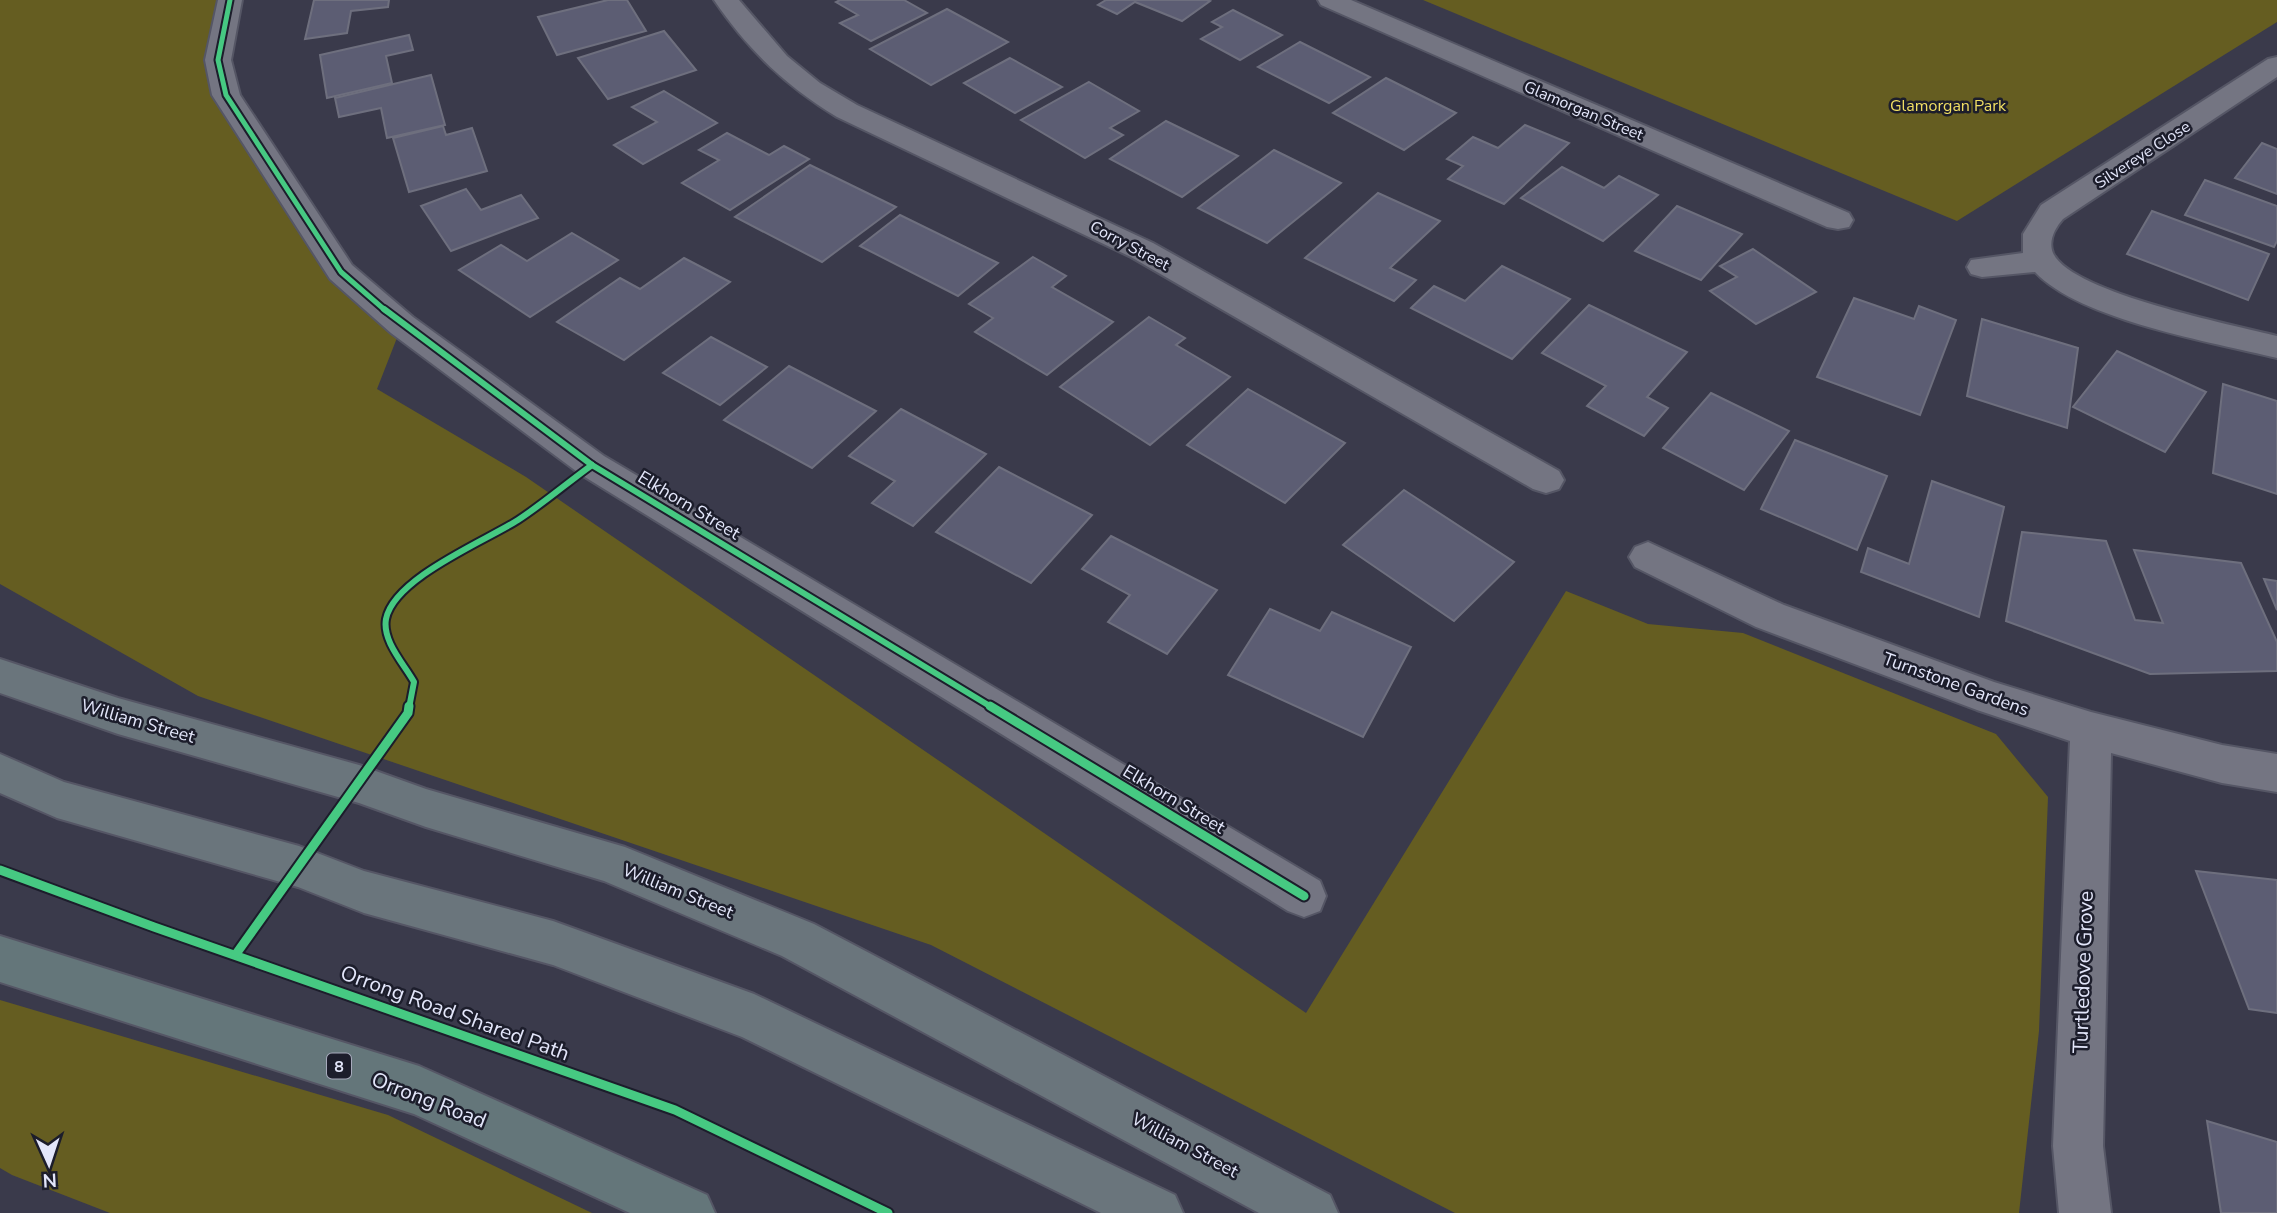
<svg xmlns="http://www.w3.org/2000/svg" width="2277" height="1213" font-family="'Nunito Sans',sans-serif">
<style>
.green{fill:#655d21}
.building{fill:#5c5d73;stroke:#6e6f7e;stroke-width:2}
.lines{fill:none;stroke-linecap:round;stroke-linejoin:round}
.minor-casing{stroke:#555665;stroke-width:4}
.major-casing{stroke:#555665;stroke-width:4}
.highway-casing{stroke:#555665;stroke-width:4}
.minor{fill:#747582;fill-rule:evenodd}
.major{fill:#6a757c;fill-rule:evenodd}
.highway{fill:#64767a;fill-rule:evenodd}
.cycleway-far2-casing{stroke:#1c1d2b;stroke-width:9}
.cycleway-far1-casing{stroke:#1c1d2b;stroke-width:10}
.cycleway-casing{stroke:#1c1d2b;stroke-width:13}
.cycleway-far2{stroke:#46c982;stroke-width:5}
.cycleway-far1{stroke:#46c982;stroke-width:6}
.cycleway{stroke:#46c982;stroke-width:9}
.labels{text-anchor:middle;stroke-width:5;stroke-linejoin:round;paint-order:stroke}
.far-park-label{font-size:16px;fill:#f1df63;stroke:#1c1d2b}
.far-street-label{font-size:16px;fill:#e3e6fa;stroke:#1c1d2b}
.shield{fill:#1c1d2b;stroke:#a7aabc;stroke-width:2}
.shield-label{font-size:16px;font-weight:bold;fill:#e3e6fa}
.street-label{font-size:18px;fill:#e3e6fa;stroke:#1c1d2b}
.near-street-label{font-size:21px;fill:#e3e6fa;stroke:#1c1d2b}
</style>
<rect width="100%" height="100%" fill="#3a3a4b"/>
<g class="green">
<path d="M0,0H230L218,60L341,272L402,325L377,389L526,477L1306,1013L1566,591L1648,624L1743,633L1996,734L2048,797L2039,1031L2019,1213H1455L931,945L198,696L0,584Z"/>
<path d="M1423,0H2277V22L1957,221Z"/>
<path d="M0,1000L388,1115L592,1213H110L12,1175L0,1168Z"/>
</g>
<g class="building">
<path d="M314,0H389L388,7L351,11L347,33L305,39Z"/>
<path d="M608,0H627L646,31L557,55L538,17Z"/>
<path d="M840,0H904L927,13L871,41L840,23L858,15L836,2Z"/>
<path d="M1106,0H1207L1210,1L1182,21L1135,2L1117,14L1098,5Z"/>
<path d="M947,9L1008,42L931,85L870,49Z"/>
<path d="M1233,10L1282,35L1240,60L1201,39L1222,27L1212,22Z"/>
<path d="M664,31L696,70L608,99L578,58Z"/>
<path d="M409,35L413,50L386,56L392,83L327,98L320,55Z"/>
<path d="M1300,42L1370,77L1329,103L1258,67Z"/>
<path d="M1010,58L1062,87L1015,113L964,83Z"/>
<path d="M431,75L445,125L387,138L381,108L339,117L335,98Z"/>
<path d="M1386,78L1456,113L1404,150L1333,113Z"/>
<path d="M1089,82L1139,111L1110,128L1123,135L1085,158L1021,120Z"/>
<path d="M664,91L717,123L643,164L614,145L657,122L632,107Z"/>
<path d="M1166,121L1238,156L1182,197L1110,159Z"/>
<path d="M1525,125L1569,143L1504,204L1448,179L1463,166L1447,159L1473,137L1498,148Z"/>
<path d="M443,126L446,135L472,128L487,171L409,192L393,138Z"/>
<path d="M727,133L769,155L784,146L809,159L730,210L682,183L719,160L699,150Z"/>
<path d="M2262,143L2277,149V194L2235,178Z"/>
<path d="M1274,150L1341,183L1267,243L1198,208Z"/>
<path d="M810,165L896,207L822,262L735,217Z"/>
<path d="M1562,167L1604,188L1619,176L1658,195L1603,241L1521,198Z"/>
<path d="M2205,180L2277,206V241L2274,247L2185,215Z"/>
<path d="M466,189L481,210L521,195L538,218L451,251L421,206Z"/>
<path d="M1378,193L1440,221L1390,268L1416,280L1394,301L1305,258Z"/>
<path d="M1677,206L1742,234L1701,280L1635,251Z"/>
<path d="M2152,211L2269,254L2248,300L2127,254Z"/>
<path d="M900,215L998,263L958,296L860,246Z"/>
<path d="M572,233L618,260L530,317L459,270L501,245L527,261Z"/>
<path d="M1753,249L1816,292L1756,324L1710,291L1737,277L1720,266Z"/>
<path d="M1033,257L1066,276L1052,287L1113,322L1047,375L975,332L993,318L969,304Z"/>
<path d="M684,258L730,282L624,360L557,322L620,278L640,289Z"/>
<path d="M1502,266L1570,299L1512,359L1411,308L1434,286L1465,301Z"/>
<path d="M1854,298L1914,319L1919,306L1956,320L1920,415L1817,377Z"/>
<path d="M1589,305L1687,352L1647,397L1668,408L1644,436L1587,406L1606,386L1542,353Z"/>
<path d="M1149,317L1185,338L1176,345L1230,377L1150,445L1060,387Z"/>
<path d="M1982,319L2078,348L2067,428L1967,396Z"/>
<path d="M711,337L767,367L720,405L663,373Z"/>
<path d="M2117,351L2206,392L2165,452L2073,407Z"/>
<path d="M789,366L876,411L812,468L724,420Z"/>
<path d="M2223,384L2277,401V494L2213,473Z"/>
<path d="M1248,389L1345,443L1285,503L1187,445Z"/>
<path d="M1711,393L1789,431L1744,490L1663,448Z"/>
<path d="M901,409L986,454L913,526L872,503L895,481L849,456Z"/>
<path d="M1795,440L1887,476L1857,550L1761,509Z"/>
<path d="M999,467L1092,515L1031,583L936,532Z"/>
<path d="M1932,481L2004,507L1979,617L1861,572L1868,548L1909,564Z"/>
<path d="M1404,490L1514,562L1454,621L1343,545Z"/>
<path d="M2022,532L2106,541L2135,620L2163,623L2134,550L2241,563L2277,642V671L2150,674L2006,621Z"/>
<path d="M1111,536L1217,590L1167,654L1108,622L1130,595L1082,569Z"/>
<path d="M2264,579L2277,581V610Z"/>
<path d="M1270,609L1320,631L1332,612L1411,647L1363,737L1228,675Z"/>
<path d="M2196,871L2277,880V1013L2249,1009Z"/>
<path d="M2207,1121L2277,1142V1213H2221Z"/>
</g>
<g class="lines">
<defs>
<g id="minor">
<path d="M218,0H242L231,60L240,95L352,265L413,317L604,456L1320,881L1326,896L1320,911L1304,917L1288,911L580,474L391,333L330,279L212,95L205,60Z"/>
<path d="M714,0H739L787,56L820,83L857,105L1153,243L1559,471L1564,480L1559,489L1546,493L1533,489L1131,257L837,117C786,86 748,50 714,0Z"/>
<path d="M1318,0H1351L1849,213L1853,220L1849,227L1838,229L1827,227L1321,5Z"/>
<path d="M2277,57V77L2063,219C2055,228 2048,241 2053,253C2071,293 2234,325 2277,336V358C2212,342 2080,320 2035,272L1982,277L1971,274L1967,267L1971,260L2023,253V234L2041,205L2268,59Z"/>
<path d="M1648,542L1784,605L1994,682L2091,712L2222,745L2277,754V792L2222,783L2111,753L2103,1146L2111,1213H2059L2053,1146L2070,741L1977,710L1756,627L1635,567L1629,557L1635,547Z"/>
</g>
<g id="major">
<path d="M0,659L118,698L359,765L426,789L625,847L814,924L1330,1195L1338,1213H1259L782,956L604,881L426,827L359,803L118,734L0,693Z"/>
<path d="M0,754L64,782L299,846L364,871L553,921L754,994L1175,1195L1183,1213H1101L742,1037L553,965L364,913L298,887L57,818L0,793Z"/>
</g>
<path id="highway" d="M0,936L419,1066L707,1195L715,1213H630L414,1114L0,982Z"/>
</defs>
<use href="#minor" class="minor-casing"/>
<use href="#major" class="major-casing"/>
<use href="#highway" class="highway-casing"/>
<use href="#minor" class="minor"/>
<use href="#major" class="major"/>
<use href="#highway" class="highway"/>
<defs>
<path id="cycleway-far2" d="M230,0L218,60L226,95L341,272L386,311"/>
<g id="cycleway-far1">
<path d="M384,309L592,465L993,708"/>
<path d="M409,708L414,682C404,664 382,641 386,619C394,578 485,541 518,520C544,503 567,483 592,465"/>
</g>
<g id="cycleway">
<path d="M990,706L1304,896"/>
<path d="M0,870L154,927L675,1110L888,1213"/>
<path d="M236,954L408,713L409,706"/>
</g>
</defs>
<use href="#cycleway-far2" class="cycleway-far2-casing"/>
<use href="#cycleway-far1" class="cycleway-far1-casing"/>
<use href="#cycleway" class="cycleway-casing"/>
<use href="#cycleway-far2" class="cycleway-far2"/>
<use href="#cycleway-far1" class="cycleway-far1"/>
<use href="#cycleway" class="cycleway"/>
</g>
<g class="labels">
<g class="far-park-label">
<text x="1948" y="111">Glamorgan Park</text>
</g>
<g class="far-street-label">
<text transform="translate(1584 110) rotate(23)" y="6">Glamorgan Street</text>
<text transform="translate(2142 154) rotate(-33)" y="6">Silvereye Close</text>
<text transform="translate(1130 245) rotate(28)" y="6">Corry Street</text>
</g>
<rect class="shield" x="327" y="1053.5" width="24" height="25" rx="5"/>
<g class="shield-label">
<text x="339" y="1072">8</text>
</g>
<g class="street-label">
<text transform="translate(689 505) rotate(31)" y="6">Elkhorn Street</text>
<text transform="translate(1956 684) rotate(20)" y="6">Turnstone Gardens</text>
<text transform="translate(138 721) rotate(16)" y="6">William Street</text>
<text transform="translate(1174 799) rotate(31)" y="6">Elkhorn Street</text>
<text transform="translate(678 891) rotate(22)" y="6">William Street</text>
<text transform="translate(1185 1145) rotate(28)" y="6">William Street</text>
</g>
<g class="near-street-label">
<text transform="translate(2083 972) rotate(-88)" y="7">Turtledove Grove</text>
<text transform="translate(455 1013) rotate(20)" y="7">Orrong Road Shared Path</text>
<text transform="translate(429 1100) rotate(21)" y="7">Orrong Road</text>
</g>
</g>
<g transform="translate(49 1164) rotate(177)" stroke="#1c1d2b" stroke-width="5" paint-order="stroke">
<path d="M0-5L12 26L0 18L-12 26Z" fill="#e3e6fa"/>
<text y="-10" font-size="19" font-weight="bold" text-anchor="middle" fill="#e3e6fa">N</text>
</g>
</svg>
